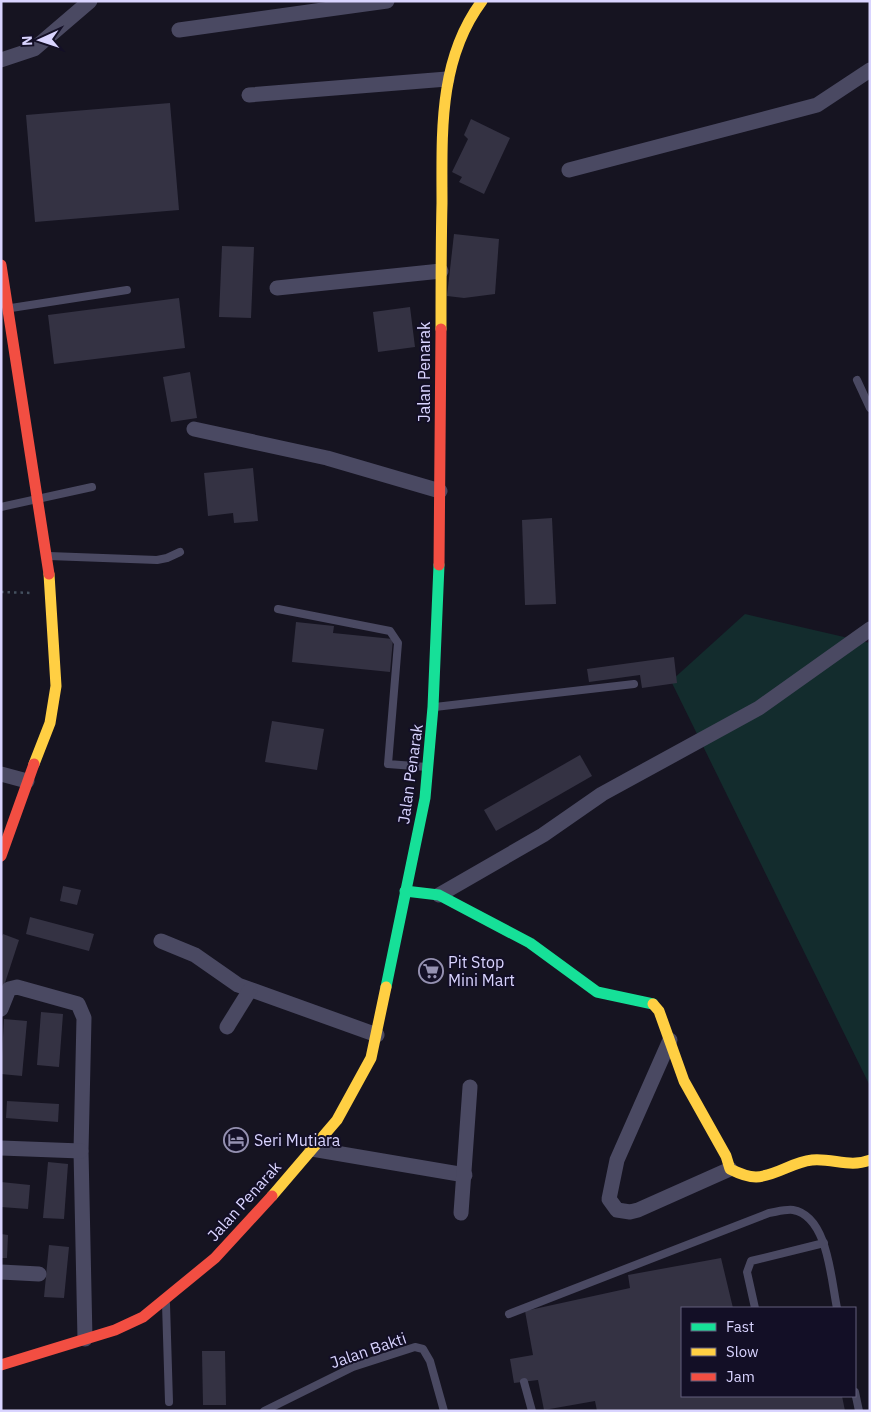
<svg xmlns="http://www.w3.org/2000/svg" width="871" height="1412" font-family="'IBM Plex Sans',sans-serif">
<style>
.green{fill:#132c2d}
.building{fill:#343243}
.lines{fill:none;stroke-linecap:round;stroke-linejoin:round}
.path{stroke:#44505f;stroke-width:2.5;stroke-dasharray:2.5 4;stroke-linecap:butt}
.lane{stroke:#4a4962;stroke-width:8}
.street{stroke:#4a4962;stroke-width:15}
.fast{stroke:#16e098;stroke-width:11}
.slow{stroke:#ffcf43;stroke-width:11}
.jam{stroke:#f24e42;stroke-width:11}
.labels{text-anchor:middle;stroke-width:4;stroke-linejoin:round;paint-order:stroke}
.street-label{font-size:16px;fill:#d9d4ff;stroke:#130f26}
.poi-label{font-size:16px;fill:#d9d4ff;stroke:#130f26;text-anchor:start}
</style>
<rect width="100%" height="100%" fill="#161421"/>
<path class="green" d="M745,614L870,643V1086L671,681Z"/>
<g class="building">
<path d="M170,103L179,210L35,222L26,115Z"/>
<path d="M471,119L510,138L484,194L459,182L462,177L452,172L468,139L464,135Z"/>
<path d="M454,234L499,239L495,294L464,298L447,296Z"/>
<path d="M222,246L254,247L251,318L219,317Z"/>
<path d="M179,298L185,348L54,364L48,315Z"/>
<path d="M410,307L415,347L378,352L373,312Z"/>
<path d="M190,372L197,418L171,422L163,377Z"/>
<path d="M253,468L258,521L234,523L233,513L208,516L204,473Z"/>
<path d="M552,518L556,604L525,605L522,520Z"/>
<path d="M296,622L334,626L333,633L393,639L390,672L292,662Z"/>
<path d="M674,657L677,683L642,688L640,675L589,682L587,669Z"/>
<path d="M272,721L324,729L317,770L265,762Z"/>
<path d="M580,755L592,776L496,831L484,810Z"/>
<path d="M63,886L81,890L77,905L60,901Z"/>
<path d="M30,917L94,934L89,951L26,934Z"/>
<path d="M3,934L19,940L2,992L1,938Z"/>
<path d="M41,1012L63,1014L59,1067L37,1065Z"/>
<path d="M4,1019L27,1021L22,1076L1,1074Z"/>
<path d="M7,1101L59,1104L58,1122L6,1118Z"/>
<path d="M48,1162L68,1164L64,1219L43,1218Z"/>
<path d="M1,1182L30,1185L28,1209L1,1207Z"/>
<path d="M1,1234L8,1235L7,1258H1Z"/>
<path d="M49,1245L69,1247L64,1298L44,1297Z"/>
<path d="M721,1258L733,1308H682V1396H842L845,1411H597L595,1401L544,1410L538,1380L514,1383L510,1359L533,1355L525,1311L630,1288L628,1275Z"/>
<path d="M202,1351H225L226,1405H203Z"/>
</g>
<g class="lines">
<path class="path" d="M1,592L33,593"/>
<g class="lane">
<path d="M11,308L127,290"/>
<path d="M857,380L870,408"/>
<path d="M1,507L92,487"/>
<path d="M49,556L157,560L167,558L180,552"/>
<path d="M278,609L390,631L398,643L388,764L427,767"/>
<path d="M435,707L634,684"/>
<path d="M166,1304L169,1402"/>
<path d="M755,1308L747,1272L751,1261L824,1243"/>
<path d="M509,1314L769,1213C776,1212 786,1209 793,1210C828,1216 831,1280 837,1308"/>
<path d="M524,1382L532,1411"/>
<path d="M855,1392L859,1411"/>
<path d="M264,1411L353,1367L415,1347L423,1349L430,1361L444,1411"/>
</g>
<g class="street">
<path d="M179,30L387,1"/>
<path d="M1,60L34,49L90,1"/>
<path d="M249,95L447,79"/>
<path d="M569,170L817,105L870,70"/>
<path d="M277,288L441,271"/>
<path d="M194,429L327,458L440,491"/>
<path d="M1,774L27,781"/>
<path d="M439,895L543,835L602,794L759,708L870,629"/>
<path d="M161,941L195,955L238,985L377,1035"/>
<path d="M1,1009L9,989L17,987L78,1004L84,1018L81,1151L85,1339"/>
<path d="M227,1027L250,990"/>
<path d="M670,1040L617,1160L609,1199L617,1210L630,1212L638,1210L730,1169"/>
<path d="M1,1148L81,1151"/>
<path d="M312,1149L465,1175"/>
<path d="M461,1213L470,1087"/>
<path d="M1,1272L39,1274"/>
</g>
<g class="fast">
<path d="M405,891L439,895L530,943L597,992L653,1004"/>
<path d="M386,987L425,798L433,707L439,565"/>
</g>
<g class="slow">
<path d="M441,329C441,287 441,245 442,203C442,133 438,60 482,1"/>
<path d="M34,764L50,723L56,686L49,574"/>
<path d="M653,1004L659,1011L684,1081L726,1156L730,1169C738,1173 747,1177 756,1177C776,1176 792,1162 812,1160C833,1158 850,1168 870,1160"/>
<path d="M272,1196L337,1120L371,1058L386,987"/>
</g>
<g class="jam">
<path d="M1,265L49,574"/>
<path d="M439,565L441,329"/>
<path d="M1,856L34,764"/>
<path d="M1,1365L115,1330L143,1317L215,1258L272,1196"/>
</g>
</g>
<defs>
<symbol id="supermarket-ring" viewBox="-11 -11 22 22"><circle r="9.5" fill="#130f26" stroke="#9591b1" stroke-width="1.5"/><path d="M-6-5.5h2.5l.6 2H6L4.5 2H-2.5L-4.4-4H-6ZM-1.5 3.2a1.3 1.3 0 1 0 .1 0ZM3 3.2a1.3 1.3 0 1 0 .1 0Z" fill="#9591b1"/></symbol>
<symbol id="hotel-ring" viewBox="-11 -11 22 22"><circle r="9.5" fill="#130f26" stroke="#9591b1" stroke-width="1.5"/><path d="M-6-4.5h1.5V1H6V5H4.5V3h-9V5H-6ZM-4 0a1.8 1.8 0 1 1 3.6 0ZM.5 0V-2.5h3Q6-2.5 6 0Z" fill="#9591b1"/></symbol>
</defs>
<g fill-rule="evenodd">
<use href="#supermarket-ring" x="417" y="957" width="28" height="28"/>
<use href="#hotel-ring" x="222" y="1126" width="28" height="28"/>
</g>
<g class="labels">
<g class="street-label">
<text transform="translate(424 372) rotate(-90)" y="6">Jalan Penarak</text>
<text transform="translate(410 774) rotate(-82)" y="6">Jalan Penarak</text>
<text transform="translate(244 1201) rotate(-48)" y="6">Jalan Penarak</text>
<text transform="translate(368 1350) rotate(-19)" y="6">Jalan Bakti</text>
</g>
<g class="poi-label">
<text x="448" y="968">Pit Stop<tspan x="448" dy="18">Mini Mart</tspan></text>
<text x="254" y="1146">Seri Mutiara</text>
</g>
</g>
<rect width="871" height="1412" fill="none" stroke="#d9d4ff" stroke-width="5"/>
<rect x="681" y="1307" width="175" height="90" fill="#130f26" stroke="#625e7d"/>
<rect x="691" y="1323" width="25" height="8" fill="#16e098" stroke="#625e7d"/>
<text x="726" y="1332" font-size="15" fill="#d9d4ff">Fast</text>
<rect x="691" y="1348" width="25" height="8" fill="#ffcf43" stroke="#625e7d"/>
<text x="726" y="1357" font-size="15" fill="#d9d4ff">Slow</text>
<rect x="691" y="1373" width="25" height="8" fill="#f24e42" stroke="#625e7d"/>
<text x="726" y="1382" font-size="15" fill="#d9d4ff">Jam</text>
<g transform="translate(40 40) rotate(267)" stroke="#130f26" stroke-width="4" paint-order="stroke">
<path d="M0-4L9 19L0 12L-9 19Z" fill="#d9d4ff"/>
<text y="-8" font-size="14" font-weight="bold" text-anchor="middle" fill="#d9d4ff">N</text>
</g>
</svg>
